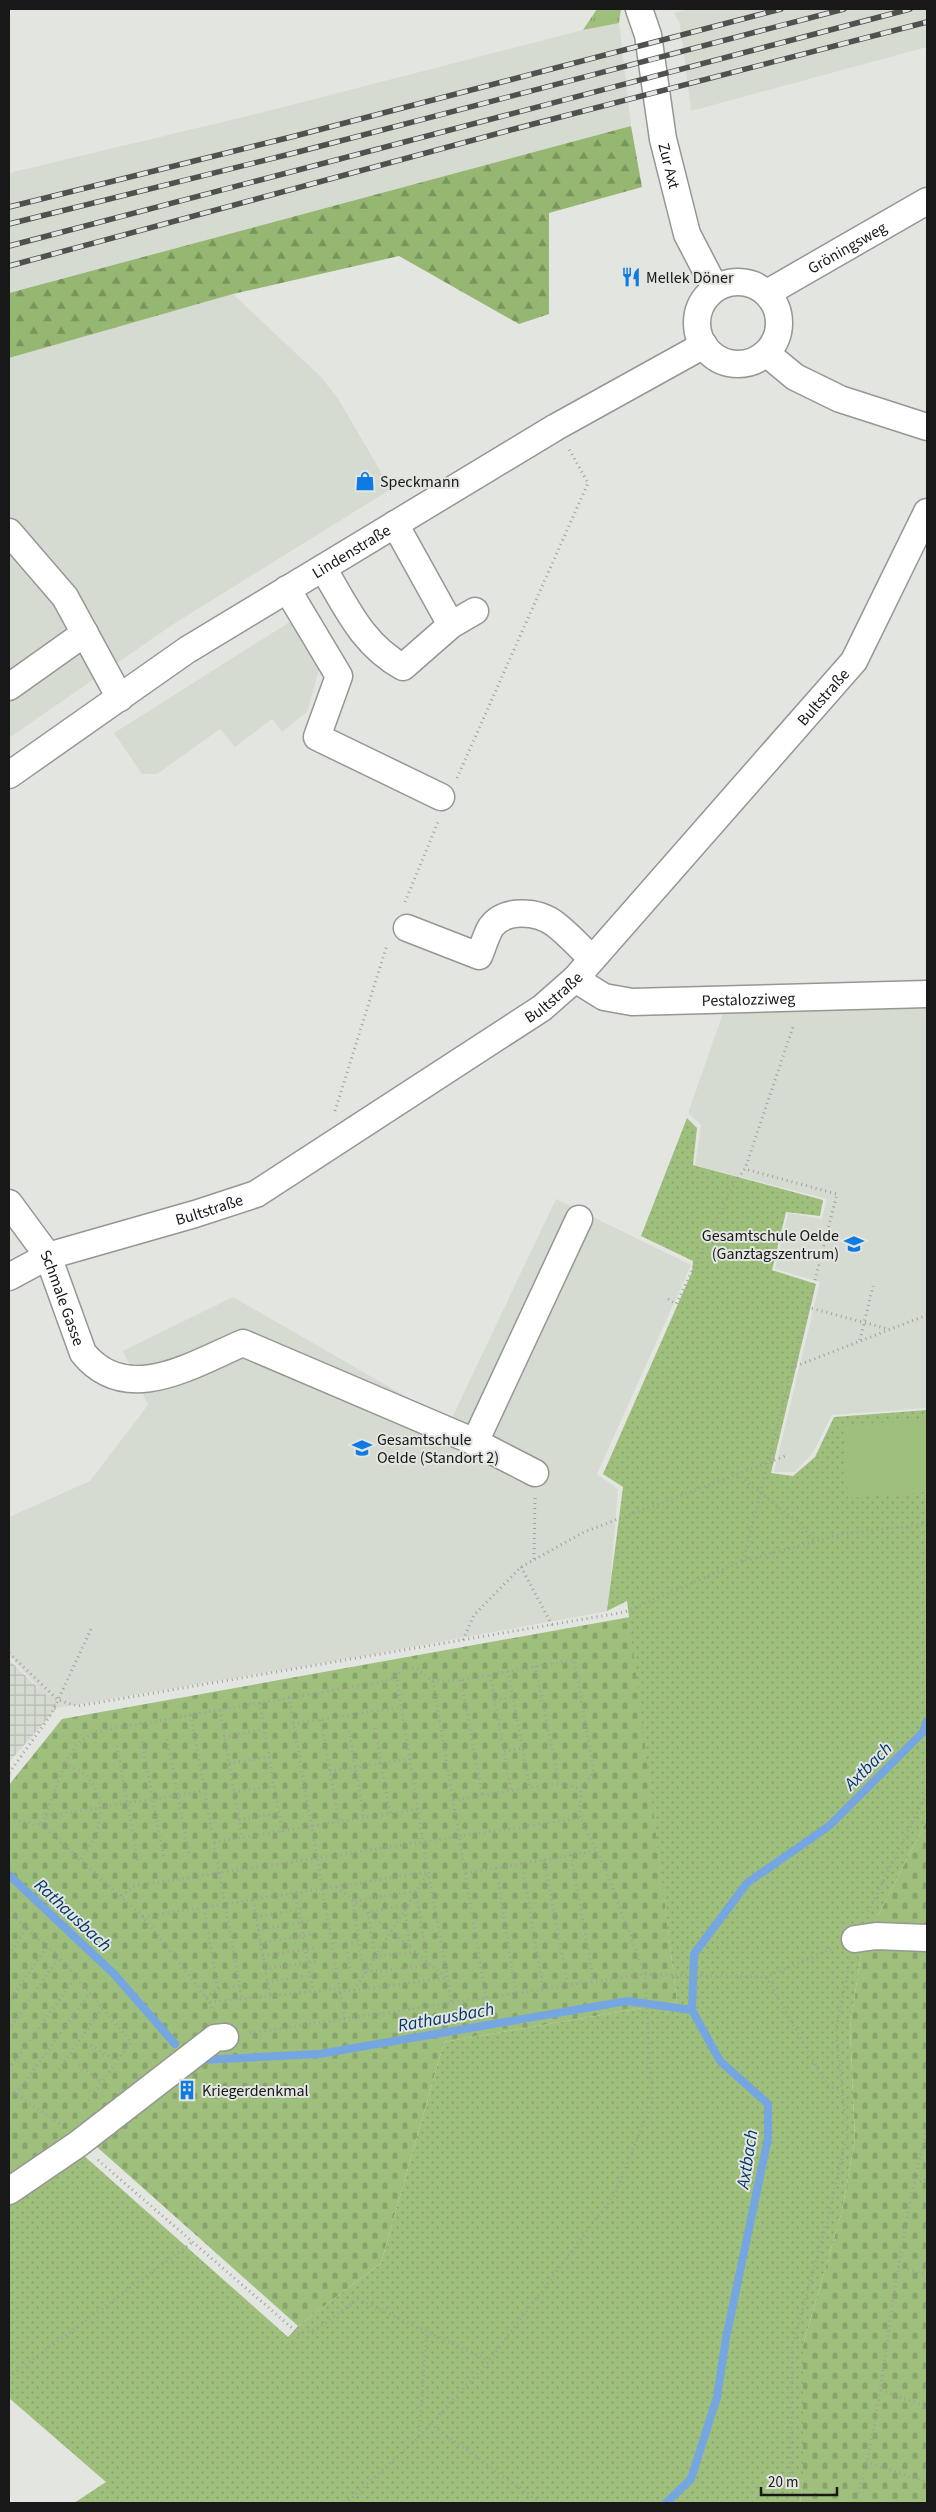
<svg xmlns="http://www.w3.org/2000/svg" width="936" height="2512" font-family="'Source Sans 3',sans-serif">
<style>
.built{fill:#d6dbd1}
.industrial{fill:url(#industrial-grid)}
.grass{fill:url(#grass-tufts)}
.forest{fill:url(#forest-firs)}
.cemetery{fill:url(#cemetery-stones)}
.park{fill:url(#park-dots)}
.garden{fill:#9fbf7d}
.lines{fill:none;stroke-linecap:round;stroke-linejoin:round}
.stream{stroke:#76a6e1;stroke-width:8}
.minor-casing{stroke:#959794;stroke-width:29}
.path{stroke:#a0a19e;stroke-width:3;stroke-dasharray:1 4;stroke-linecap:butt}
.minor{stroke:#fff;stroke-width:26}
.rail-casing{stroke:#4f514f;stroke-width:5.5}
.rail{stroke:#e3e5e1;stroke-width:4;stroke-dasharray:11;stroke-linecap:butt}
.labels{text-anchor:middle;stroke-width:4;stroke-linejoin:round;paint-order:stroke}
.street-label{font-size:16px;fill:#171817;stroke:#e3e5e1}
.poi-label{font-size:16px;fill:#171817;stroke:#e3e5e1;text-anchor:start}
.water-label{font-size:18px;font-style:italic;fill:#03386c;stroke:#e3e5e1}
</style>
<defs>
<pattern id="industrial-grid" width="8" height="8" patternUnits="userSpaceOnUse" patternTransform="scale(1.25)"><rect width="8" height="8" fill="#d6dbd1"/><path d="M0 4h8M4 0v8" fill="none" stroke="#b7bbb3"/></pattern>
<pattern id="grass-tufts" width="24" height="20" patternUnits="userSpaceOnUse" patternTransform="scale(1.25)"><rect width="24" height="20" fill="#9fbf7d"/><path d="M3 7l-1-3M5 7V3M7 7l1-3M15 17l-1-3M17 17v-4M19 17l1-3" fill="none" stroke="#88a36b"/></pattern>
<pattern id="forest-firs" width="22" height="20" patternUnits="userSpaceOnUse" patternTransform="scale(1.25)"><rect width="22" height="20" fill="#95b771"/><path d="M5 1l3.5 6h-7zM16 11l3.5 6h-7z" fill="#79945c"/></pattern>
<pattern id="cemetery-stones" width="16" height="16" patternUnits="userSpaceOnUse" patternTransform="scale(1.25)"><rect width="16" height="16" fill="#9fbf7d"/><path d="M2 7V4a2 2 0 0 1 4 0v3zM10 15v-3a2 2 0 0 1 4 0v3z" fill="#88a36b"/></pattern>
<pattern id="park-dots" width="8" height="8" patternUnits="userSpaceOnUse" patternTransform="scale(1.25)"><rect width="8" height="8" fill="#9fbf7d"/><path d="M2 2h.1M6 6h.1" fill="none" stroke="#88a36b" stroke-width="1.8" stroke-linecap="round"/></pattern>
</defs>
<rect width="100%" height="100%" fill="#e3e5e1"/>
<g class="built">
<path d="M688,9H927V47L691,111L680,24L674,13Z"/>
<path d="M619,23L631,126L9,293V173L260,113L583,30Z"/>
<path d="M233,294L321,377L337,397L391,489L172,625L9,738V358Z"/>
<path d="M293,620L320,666L307,712L282,732L272,719L235,747L220,729L157,774H142L114,733Z"/>
<path d="M927,1005V1408L832,1415L812,1454L802,1464L795,1472H774L820,1282L775,1269L788,1213L822,1219L827,1199L695,1165L701,1125L688,1113L725,1008Z"/>
<path d="M556,1199L691,1265L597,1474L618,1489L608,1611L369,1655L57,1708L9,1655V1517L90,1481L148,1405L123,1351L233,1297L450,1422Z"/>
</g>
<path class="industrial" d="M9,1660L58,1707L9,1762Z"/>
<path class="grass" d="M597,9H621L619,23L583,30Z"/>
<path class="forest" d="M631,126L642,187L549,213V314L519,324L399,256L233,294L9,358V293Z"/>
<g class="cemetery">
<path d="M630,1617L677,2002L444,2042L381,2263L298,2326L78,2130L9,2182V1785L62,1719Z"/>
<path d="M927,1820V2503H800L803,2479V2345L842,2211L855,2139L850,2028L862,1947Z"/>
</g>
<path class="park" d="M687,1118L697,1128L693,1165L823,1200L820,1216L786,1212L772,1270L816,1284L771,1473L793,1476L815,1457L834,1417L927,1410V1820L862,1947L850,2028L855,2139L842,2211L803,2345V2479L800,2503H74L106,2482L9,2398V2205L82,2154L288,2337L298,2326L381,2263L444,2042L677,2002L627,1601L607,1611L623,1487L603,1474L692,1272L693,1261L641,1236Z"/>
<path class="garden" d="M927,1419V1492L848,1498L843,1426Z"/>
<g class="lines">
<g class="stream">
<path d="M9,1875L114,1974L175,2044"/>
<path d="M203,2060L319,2054L627,2001L692,2010"/>
<path d="M666,2503L691,2479L717,2397L726,2338L768,2138V2104L720,2061L692,2010L694,1954L747,1883L829,1826L923,1732L927,1721"/>
</g>
<defs>
<g id="minor">
<path id="s1" d="M639,9L648,35L663,139L687,234L715,288"/>
<circle cx="738" cy="323" r="41"/>
<path id="s2" d="M767,293L927,201"/>
<path d="M766,353L795,377L840,399L927,427"/>
<path d="M395,524L451,625"/>
<path d="M9,532L65,597L120,698"/>
<path d="M323,568C346,606 362,645 403,667L451,625L475,611"/>
<path d="M287,589L339,676L317,737L441,797"/>
<path d="M9,687L85,633"/>
<path id="s3" d="M9,775L187,650L556,427L704,345"/>
<path d="M407,928L479,956C483,947 486,935 491,927C505,908 538,911 555,924C568,934 580,947 592,959"/>
<path id="s4" d="M575,979L604,997L632,1002L927,994"/>
<path id="s5" d="M9,1203L48,1256L83,1353C127,1407 193,1364 243,1343L475,1442L579,1219"/>
<path id="s6" d="M9,1277L48,1256L195,1214L256,1194L542,1008L575,979L854,661L927,512"/>
<path d="M475,1442L535,1473"/>
<path d="M855,1939L876,1936L927,1938"/>
<path d="M9,2191L78,2144L215,2038L225,2037"/>
</g>
</defs>
<use href="#minor" class="minor-casing"/>
<g class="path">
<path d="M457,778L588,483L569,449"/>
<path d="M405,902L438,822"/>
<path d="M335,1111L387,945"/>
<path d="M668,1299L676,1304L735,1182L745,1169L794,1024"/>
<path d="M807,1307L888,1329"/>
<path d="M860,1340L873,1286"/>
<path d="M791,1368L927,1315"/>
<path d="M737,1474L801,1525L815,1541"/>
<path d="M534,1559L535,1498"/>
<path d="M743,1561L837,1194L745,1169"/>
<path d="M521,1567L552,1625"/>
<path d="M463,1640L474,1615L521,1567L584,1532L788,1455"/>
<path d="M9,1653L58,1700L91,1629"/>
<path d="M535,1666L559,1783"/>
<path d="M508,1671L530,1788"/>
<path d="M396,1675L423,1842L452,2003"/>
<path d="M490,1675L511,1791"/>
<path d="M461,1680L482,1795"/>
<path d="M433,1681L486,1998"/>
<path d="M289,1697L345,2019"/>
<path d="M495,1700L513,1697"/>
<path d="M260,1703L282,1832"/>
<path d="M220,1710L242,1838"/>
<path d="M191,1715L242,1999"/>
<path d="M321,1720L339,1822"/>
<path d="M293,1724L401,1707"/>
<path d="M375,1728L390,1814"/>
<path d="M349,1731L364,1819"/>
<path d="M224,1737L264,1729"/>
<path d="M167,1739L189,1854"/>
<path d="M142,1742L164,1859"/>
<path d="M117,1746L138,1863"/>
<path d="M504,1751L523,1748"/>
<path d="M65,1763C71,1767 80,1770 85,1775C110,1799 101,1835 81,1859"/>
<path d="M229,1763L269,1757"/>
<path d="M330,1771L410,1759"/>
<path d="M9,1773L50,1716L58,1700L78,1706L625,1612L743,1561L842,1534L927,1524"/>
<path d="M234,1792L274,1786"/>
<path d="M453,1800L559,1783L581,1789"/>
<path d="M46,1816L204,1791"/>
<path d="M9,1819L42,1825L65,1763L77,1744L94,1732L391,1680L403,1669L416,1668L433,1681L461,1680L574,1660L594,1772L581,1789L580,1818L605,1868L645,1974L652,2102L615,2194L489,2361L419,2437L346,2503"/>
<path d="M239,1820L278,1813"/>
<path d="M42,1825L143,1917L210,2002L214,2013"/>
<path d="M214,1842L418,1809"/>
<path d="M571,1855L594,1982"/>
<path d="M544,1860L568,1986"/>
<path d="M522,1863L543,1989"/>
<path d="M496,1868L516,1994"/>
<path d="M466,1873L596,1851"/>
<path d="M337,1887L447,1978"/>
<path d="M416,1892L427,1960"/>
<path d="M295,1893L313,1991"/>
<path d="M122,1896L133,1886L580,1818"/>
<path d="M253,1900L270,1996"/>
<path d="M353,1900L364,1975"/>
<path d="M355,1901L416,1891"/>
<path d="M407,1905L368,1912L375,1957L416,1952"/>
<path d="M204,1908L218,1989"/>
<path d="M405,1910L410,1948"/>
<path d="M9,1912L59,1957L131,2042L87,2103"/>
<path d="M868,1912L927,1792"/>
<path d="M143,1917L428,1872"/>
<path d="M256,1917L308,1908"/>
<path d="M258,1930L310,1920"/>
<path d="M260,1943L313,1934"/>
<path d="M9,1955L27,1928"/>
<path d="M263,1956L315,1948"/>
<path d="M350,1968L346,1944L359,1941"/>
<path d="M265,1969L317,1961"/>
<path d="M366,1972L431,1965"/>
<path d="M766,1977L827,2085L841,2090"/>
<path d="M267,1982L320,1974"/>
<path d="M354,1990L428,1873"/>
<path d="M339,1992L447,1978"/>
<path d="M206,1997L218,1989L239,1986"/>
<path d="M9,2002L48,1945"/>
<path d="M210,2002L338,1989"/>
<path d="M9,2030L59,1957"/>
<path d="M250,2033L645,1974L766,1977L833,1948"/>
<path d="M91,2045L116,2061"/>
<path d="M79,2065L101,2082"/>
<path d="M9,2069L76,1977"/>
<path d="M59,2070L102,2008"/>
<path d="M9,2089L61,2125"/>
<path d="M16,2094L90,1993"/>
<path d="M98,2160L299,2334L317,2329L358,2299L489,2361"/>
<path d="M915,2183L927,2179"/>
<path d="M898,2267L927,2275"/>
<path d="M9,2377L194,2241"/>
<path d="M881,2390L927,2407"/>
<path d="M430,2424L541,2503"/>
<path d="M419,2436L427,2331"/>
<path d="M866,2462L927,2482"/>
<path d="M786,2503L790,2478L792,2347L830,2210L847,2135L836,2029L850,1962"/>
<path d="M855,2503C879,2430 884,2352 897,2276C905,2226 915,2176 927,2127"/>
</g>
<use href="#minor" class="minor"/>
<defs>
<g id="rail">
<path d="M9,207L295,136L781,9"/>
<path d="M9,224L298,152L844,9"/>
<path d="M9,246L910,9"/>
<path d="M9,266L518,128L927,22"/>
</g>
</defs>
<use href="#rail" class="rail-casing"/>
<use href="#rail" class="rail"/>
</g>
<defs>
<symbol id="restaurant-bare" viewBox="-9 -9 18 18"><path d="M-5-6h1v4h1v-4h1v4h1v-4h1v5L-1.5 .5V6h-2V.5L-5-1ZM5-6V6H3V1.5H1.5Q1.5-4 5-6Z" fill="#0e7be2" stroke="#e3e5e1" stroke-width="2.5" paint-order="stroke"/></symbol>
<symbol id="shop-bare" viewBox="-9 -9 18 18"><path d="M-5-2.5h2.3a2.7 3.5 0 0 1 5.4 0H5L5.5 6h-11ZM-1.5-2.5h3a1.5 2.3 0 0 0-3 0Z" fill="#0e7be2" stroke="#e3e5e1" stroke-width="2.5" paint-order="stroke"/></symbol>
<symbol id="school-bare" viewBox="-9 -9 18 18"><path d="M0-5L7-2L0 1L-7-2ZM-4 1L0 2.5L4 1V4Q0 6-4 4Z" fill="#0e7be2" stroke="#e3e5e1" stroke-width="2.5" paint-order="stroke"/></symbol>
<symbol id="building-bare" viewBox="-9 -9 18 18"><path d="M-4-6H4V6H1V3H-1V6H-4ZM-2.5-4.3h1.7v1.8h-1.7ZM.8-4.3h1.7v1.8H.8ZM-2.5-1h1.7V.8h-1.7ZM.8-1h1.7V.8H.8Z" fill="#0e7be2" stroke="#e3e5e1" stroke-width="2.5" paint-order="stroke"/></symbol>
</defs>
<g fill-rule="evenodd">
<use href="#restaurant-bare" x="617" y="263" width="28" height="28"/>
<use href="#shop-bare" x="351" y="467" width="28" height="28"/>
<use href="#school-bare" x="840" y="1230" width="28" height="28"/>
<use href="#school-bare" x="348" y="1434" width="28" height="28"/>
<use href="#building-bare" x="173" y="2076" width="28" height="28"/>
</g>
<g class="labels">
<g class="street-label">
<text dy="6" stroke="none"><textPath href="#s1" startOffset="160">Zur Axt</textPath></text>
<text dy="6" stroke="none"><textPath href="#s2" startOffset="92">Gröningsweg</textPath></text>
<text dy="6" stroke="none"><textPath href="#s3" startOffset="409">Lindenstraße</textPath></text>
<text dy="6" stroke="none"><textPath href="#s6" startOffset="1022">Bultstraße</textPath></text>
<text dy="6" stroke="none"><textPath href="#s6" startOffset="618">Bultstraße</textPath></text>
<text dy="6" stroke="none"><textPath href="#s4" startOffset="179">Pestalozziweg</textPath></text>
<text dy="6" stroke="none"><textPath href="#s6" startOffset="212">Bultstraße</textPath></text>
<text dy="6" stroke="none"><textPath href="#s5" startOffset="110">Schmale Gasse</textPath></text>
</g>
<g class="poi-label">
<text x="646" y="283">Mellek Döner</text>
<text x="380" y="487">Speckmann</text>
<text x="839" y="1241" text-anchor="end">Gesamtschule Oelde<tspan x="839" dy="18">(Ganztagszentrum)</tspan></text>
<text x="377" y="1445">Gesamtschule<tspan x="377" dy="18">Oelde (Standort 2)</tspan></text>
<text x="202" y="2096">Kriegerdenkmal</text>
</g>
<g class="water-label">
<text transform="translate(868 1766) rotate(-45)" y="6">Axtbach</text>
<text transform="translate(73 1915) rotate(43)" y="6">Rathausbach</text>
<text transform="translate(446 2017) rotate(-10)" y="6">Rathausbach</text>
<text transform="translate(747 2159) rotate(-81)" y="6">Axtbach</text>
</g>
</g>
<rect width="936" height="2512" fill="none" stroke="#171817" stroke-width="20"/>
<path d="M761 2487v8h76v-8" fill="none" stroke="#171817" stroke-width="2.5"/>
<text x="768" y="2487" font-size="15" fill="#171817" stroke="#e3e5e1" stroke-width="4" paint-order="stroke">20 m</text>
</svg>
